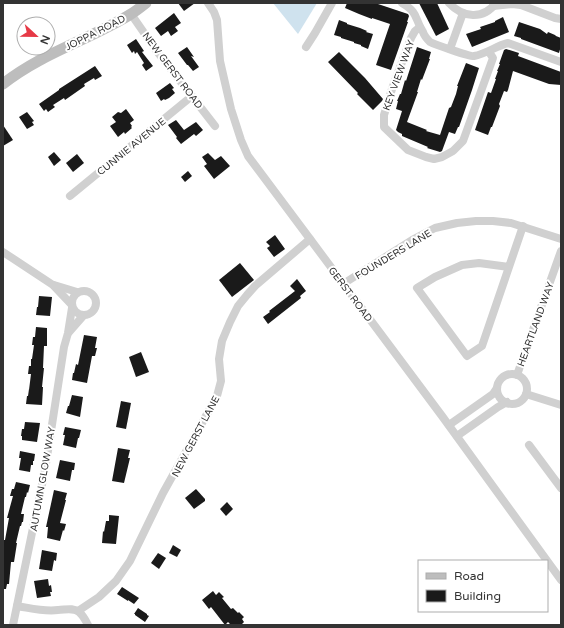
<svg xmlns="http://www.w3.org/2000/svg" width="564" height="628" font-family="'Varela Round',sans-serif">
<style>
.water{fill:#cfe2ee}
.building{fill:#1a1a1a}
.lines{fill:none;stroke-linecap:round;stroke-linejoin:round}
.street{stroke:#d0d0d0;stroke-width:8}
.secondary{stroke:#bdbdbd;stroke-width:11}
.labels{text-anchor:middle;stroke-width:4;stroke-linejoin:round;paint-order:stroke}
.street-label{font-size:10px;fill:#333;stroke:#fff}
</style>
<rect width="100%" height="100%" fill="#fff"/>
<path class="water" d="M273,3H317L298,34Z"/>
<g class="building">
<path d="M178,3H195L184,11Z"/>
<path d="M347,3H375L408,14L409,16L407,22H408L391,70L376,65L390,24L372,18V19L359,14L345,8Z"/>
<path d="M419,3H437L449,29L436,36Z"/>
<path d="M174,13L181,23L175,27L178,31L171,36L168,31L161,36L155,28Z"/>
<path d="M503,17L509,32L472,47L466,34L481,29L480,27L495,22V21Z"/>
<path d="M339,20L347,23V24L360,28L367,31L366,32L373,34L368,49L361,46V45L354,43V42L341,38V37L334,35Z"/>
<path d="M519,22L540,29L547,34L548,32L555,35L556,36L561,38V46L559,53L521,39V38L514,36Z"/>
<path d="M136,39L144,51L142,52L153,66L146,71L142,65L144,63L137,52L135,54L134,51L132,53L127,45Z"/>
<path d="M187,47L194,57L191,56L199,67L193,71L188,65H187L178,53Z"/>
<path d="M417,47L431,52L429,59H430L422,80L421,79L417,92H418L407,122L427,130L426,131L440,135L449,108L451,107L456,94L458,86H457L466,63L479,68L472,90L459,127H458L455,134L449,132L442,151L440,152L427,148L428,147L402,136V134L398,132L396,130L402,111L396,109L398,101H397L400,94H401L405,80L406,81Z"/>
<path d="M506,49L519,53L518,56L561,72V85L549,84L513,71L508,90L507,92L504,91L499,104L500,106L492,127H491L488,135L475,130L488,92L491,93L496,79H495L498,71H497L500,64H499L504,50Z"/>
<path d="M339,52L365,78L383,99L382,101L373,110L357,94L358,93L328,62Z"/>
<path d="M95,66L102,76L95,80L94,78L84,84L85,86L65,100L64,98L53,105L55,107L48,112L46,109L44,111L39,104L59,90V89Z"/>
<path d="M170,83L174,88L172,89L175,93L169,98L165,100L164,99L161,101L156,93Z"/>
<path d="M126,109L134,120L130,123L132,126L131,127L132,128L125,134L124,132L118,137L110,126L116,122L112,117L118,112L121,113Z"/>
<path d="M27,112L34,121L32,122L34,125L27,129L19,117Z"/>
<path d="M176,120L184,130L196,122L203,130L196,136L194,134L181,144L176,138L177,137L168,125Z"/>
<path d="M3,125L13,140L3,146Z"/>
<path d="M54,152L61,160L54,166L48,157Z"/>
<path d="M208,153L215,160L221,156L230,166L214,179L204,166L207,164L202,157Z"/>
<path d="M77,154L84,163L73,172L66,163Z"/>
<path d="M188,171L192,176L185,182L181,177Z"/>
<path d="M275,235L285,249L274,257L267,248L270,246L266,242Z"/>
<path d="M240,263L254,280L232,297L219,280Z"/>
<path d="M297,279L306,291L300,296L301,298L268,324L263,317L270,312L269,311L295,291L290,286Z"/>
<path d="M39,296L52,297L50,316L36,315L37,307H38Z"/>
<path d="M36,327L47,328V346H44L43,368H44L42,387H43L42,405L26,404L27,396H28L29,389V390L31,374H28L29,366H31V359H32L34,345H32L33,337H35Z"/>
<path d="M84,335L97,337L95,348H97L95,356H92L87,383L72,380L73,373H74L76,364L78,365Z"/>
<path d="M141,352L149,372L136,377L129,357Z"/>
<path d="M72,395L83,397L80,417L66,413L68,406H69Z"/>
<path d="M121,401L131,403L126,429L116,427Z"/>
<path d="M25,422L40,423L37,442L22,440V436H21L22,429H24Z"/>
<path d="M65,427L81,430L79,438H78L76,448L63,445L65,435H63Z"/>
<path d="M118,448L130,450L128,458H130L124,483L112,481Z"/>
<path d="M20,451L35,454L34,461H33V465H31L30,472L19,470L21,458H19Z"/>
<path d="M60,460L75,463L74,470H72L70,481L56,478Z"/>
<path d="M16,482L30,485L28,493L27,492L26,497H25L21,514H24L23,522H22L21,526H20L16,543H17L14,562H11L9,584H7L6,589H3V540H5L9,518H7L13,496H10L12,489H14Z"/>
<path d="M196,489L205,499V501L194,509L185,498Z"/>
<path d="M54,490L67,493L65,500H66L60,523L66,524L64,531L63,530L60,541L47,538L48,527H46Z"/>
<path d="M227,502L233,509L226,516L220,509Z"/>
<path d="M109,515L119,516L116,544L102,543L103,531L104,532L106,521H109Z"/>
<path d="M173,545L181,550L177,557L169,553Z"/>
<path d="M42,550L57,553L56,561L54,560L52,571L39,569Z"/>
<path d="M158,553L166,558L159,569L151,563Z"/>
<path d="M48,579L49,586L51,585L52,592H50L51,596L37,598L34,581Z"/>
<path d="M122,587L139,598L134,604L128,600V601L117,594Z"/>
<path d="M213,591L216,595L219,592L224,597L222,598L231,609L233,608L238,613L239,612L244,617L242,619L244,622L241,625H231L228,622L225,625L211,607L209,609L202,600Z"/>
<path d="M138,608L147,614V615L149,616L145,622L135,615V614H134Z"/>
</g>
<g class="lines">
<g class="street">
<path d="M208,3L214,12L217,20L220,61L231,109L241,140L248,156L310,239L442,416L561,580"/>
<path d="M402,3C419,13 414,18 423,32C424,35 428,40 430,42C434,44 470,57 474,56C486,54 496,46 508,43L561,62"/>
<path d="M449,3C463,18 483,20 496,3"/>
<path d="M518,3L521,5L555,18L561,19"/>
<path d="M493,6L512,4L521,5"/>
<path d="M131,14L156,50L215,126"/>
<path d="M420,27L415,31L411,38L392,89L384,115V127L408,150L426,157L434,159L442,157L453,151L463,141L493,58L489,52"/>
<path d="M306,47L315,33L332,3"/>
<path d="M450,49L463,13"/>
<path d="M70,196L192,96"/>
<path d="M3,252L53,285L71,304"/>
<path d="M509,267L479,263L462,265L435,277L417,288L467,356L482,346L523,226"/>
<path d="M343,284L412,240L435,228L457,223L476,221H493L511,223L561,239"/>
<path d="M54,285L77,292"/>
<circle cx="84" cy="303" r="12"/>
<path d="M69,332L83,316"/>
<circle cx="512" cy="389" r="15"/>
<path d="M517,375L561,251"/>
<path d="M526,394L561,405"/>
<path d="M449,425L493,394L497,388"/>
<path d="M457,436L498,407L507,402"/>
<path d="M529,445L561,488"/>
<path d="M17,606C30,608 44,612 58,610C65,610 73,607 79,612C83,615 86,621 88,625"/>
<path d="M78,611L99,597L116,581L130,561L163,493L217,396L221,381L219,359L222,341L230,322L238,306L247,295L255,286L310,239"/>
<path d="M13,625L45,470L64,347L68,333L72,308"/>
</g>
<path class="secondary" d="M3,84C42,53 89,40 131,14C136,11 141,7 146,3"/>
</g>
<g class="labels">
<g class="street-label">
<text transform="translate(95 32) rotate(-27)" y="4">JOPPA ROAD</text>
<text transform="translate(173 70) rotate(53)" y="4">NEW GERST ROAD</text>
<text transform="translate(398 75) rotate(-70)" y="4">KEY VIEW WAY</text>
<text transform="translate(131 146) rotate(-39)" y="4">CUNNIE AVENUE</text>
<text transform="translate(393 254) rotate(-31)" y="4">FOUNDERS LANE</text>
<text transform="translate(351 294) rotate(53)" y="4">GERST ROAD</text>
<text transform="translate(535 324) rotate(-70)" y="4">HEARTLAND WAY</text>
<text transform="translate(195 436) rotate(-62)" y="4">NEW GERST LANE</text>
<text transform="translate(42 479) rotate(-80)" y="4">AUTUMN GLOW WAY</text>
</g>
</g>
<rect width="564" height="628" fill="none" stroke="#333333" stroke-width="8"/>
<rect x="418" y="560" width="130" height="52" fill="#ffffff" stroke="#adadad"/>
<rect x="426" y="573" width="20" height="6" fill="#bdbdbd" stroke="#adadad"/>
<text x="454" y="580" font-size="12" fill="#333333">Road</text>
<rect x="426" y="590" width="20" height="12" fill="#1a1a1a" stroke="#adadad"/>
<text x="454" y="600" font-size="12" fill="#333333">Building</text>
<g transform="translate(36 36) rotate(112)"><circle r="19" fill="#ffffff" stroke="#adadad"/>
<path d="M0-3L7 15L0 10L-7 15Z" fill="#e63946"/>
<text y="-6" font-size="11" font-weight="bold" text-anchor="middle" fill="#333333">N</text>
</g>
</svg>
